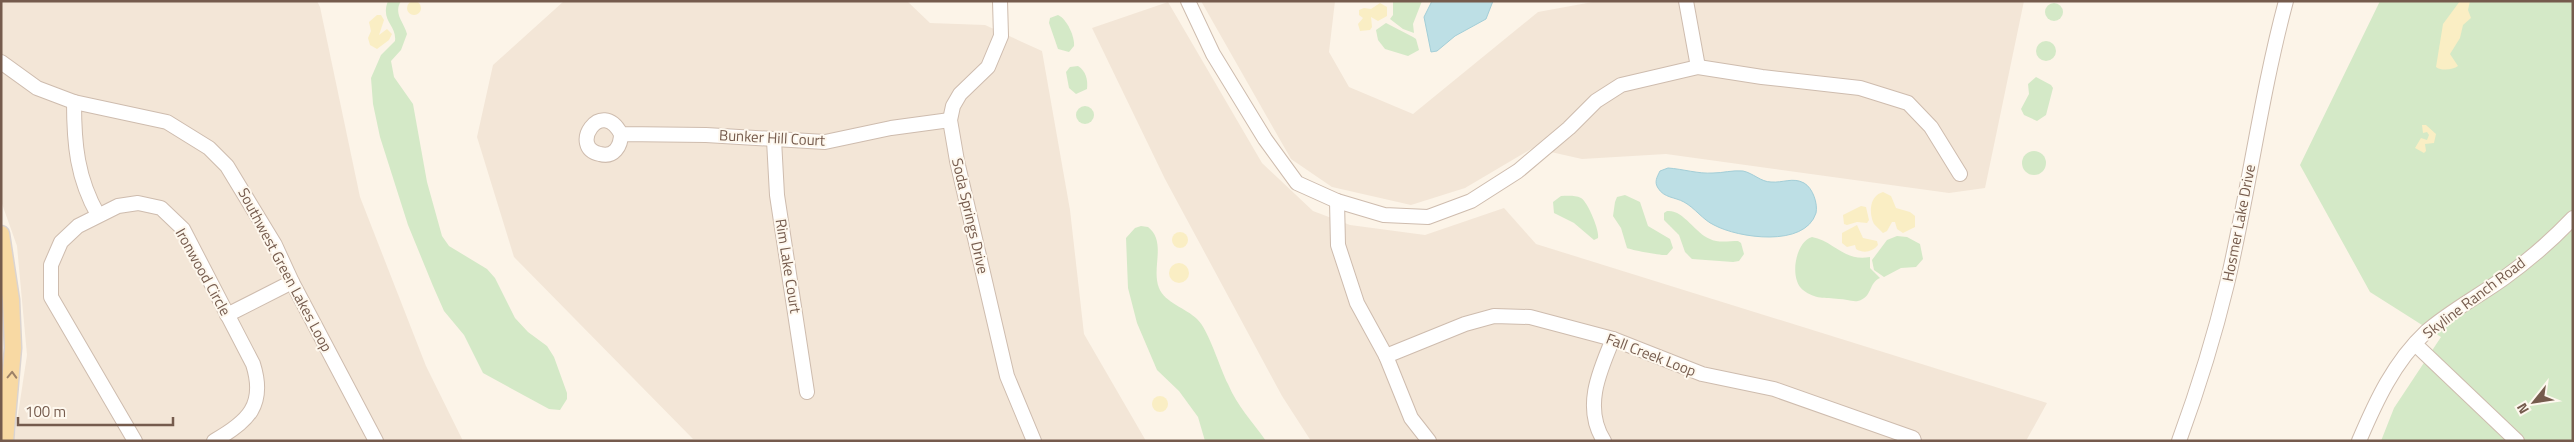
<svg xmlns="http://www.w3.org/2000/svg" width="2574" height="442" font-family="'Titillium Web',sans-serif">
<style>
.residential{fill:#f3e6d7}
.green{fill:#d4e9c7}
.sand{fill:#faeec4}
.water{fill:#bddfe5;stroke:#a3ced7}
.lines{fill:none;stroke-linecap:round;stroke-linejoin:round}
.minor-casing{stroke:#cebcae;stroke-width:16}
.major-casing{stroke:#dbd4d1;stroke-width:19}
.minor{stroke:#fff;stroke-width:14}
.major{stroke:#f8d9a3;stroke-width:16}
.oneway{stroke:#9c8167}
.labels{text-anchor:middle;stroke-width:4;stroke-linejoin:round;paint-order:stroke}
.street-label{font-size:15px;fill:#755b4d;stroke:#fef8ee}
</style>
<rect width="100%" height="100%" fill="#fcf4e8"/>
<g class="residential">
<path d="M1,1H317L320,7L360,197L426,366L463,441H14L27,355L17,246L1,201Z"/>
<path d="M564,1H907L930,23L985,25L1042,51L1070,210L1084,334L1146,441L693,439L514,257L477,137L493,65Z"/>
<path d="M1201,1H1335L1329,52L1349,87L1413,114L1538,12L1598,1H2024L1985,188L1949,193L1666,154L1582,159L1533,148L1465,188L1411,205L1332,187L1291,159Z"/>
<path d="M1168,2L1262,163L1313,211L1350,225L1425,235L1504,208L1536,244L2047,403L2026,441H1311L1282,396L1165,179L1092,28Z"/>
</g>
<g class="green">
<path d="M388,1H401C393,14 404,22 407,34L401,50L391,61L394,77L413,104L427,182L442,236L449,246L487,269L495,278L515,318L528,332L547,346L554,357L567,393V399L560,410L549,409L483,373L464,335L444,311L433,286L408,225L380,137L373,104L371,78L381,55L395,41C397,25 380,21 388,1Z"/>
<path d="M1393,1H1422L1413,24L1414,33L1403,29L1390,19L1393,15Z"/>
<path d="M2380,1H2573V441H2381L2394,408L2441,337L2370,292L2300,165Z"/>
<circle cx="2054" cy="12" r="9"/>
<path d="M1058,15C1067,19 1075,37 1074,46L1069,52L1058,49L1049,23L1050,18Z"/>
<path d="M1386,23L1413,37L1416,39L1419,50L1408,56L1385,49L1378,40L1376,30Z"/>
<circle cx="2046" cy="51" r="10"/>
<path d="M1078,66C1086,71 1088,80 1087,89L1076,94L1069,88L1066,72L1070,67Z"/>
<path d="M2036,77L2051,85L2053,88L2046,115L2037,121L2024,115L2021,109L2029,94L2028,84Z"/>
<circle cx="1085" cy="115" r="9"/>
<circle cx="2034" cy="163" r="12"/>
<path d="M1625,195L1640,202L1648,226L1670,239L1673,248L1667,255C1663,256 1631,250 1627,248L1621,228L1613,216L1615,202L1617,197Z"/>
<path d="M1561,196C1567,196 1575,195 1581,198C1588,202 1600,232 1598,238L1594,240L1574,223L1554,213L1553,202Z"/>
<path d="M1667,211C1683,209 1695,233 1710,239C1717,243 1729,241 1738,241L1741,243L1744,254L1739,261L1733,262L1692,259L1685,252L1679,235L1664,220V213Z"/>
<path d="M1141,226L1148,227C1167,242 1151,268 1159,288C1165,303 1186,308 1197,319C1209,330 1220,369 1228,384C1237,406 1253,422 1266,441H1205L1198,417L1179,391L1157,370L1137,323L1128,288L1126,238L1135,228Z"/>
<path d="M1897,236L1907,237L1920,244L1923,259L1916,267L1901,268L1884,277L1874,270L1872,260L1887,240Z"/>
<path d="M1812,237C1834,241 1844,262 1870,257V268L1880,278C1868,283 1873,297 1858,301C1852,302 1845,299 1839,299C1824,297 1816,300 1803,290C1789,279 1795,242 1812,237Z"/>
</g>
<g class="sand">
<circle cx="414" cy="8" r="7"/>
<path d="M2460,1H2470L2468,10L2471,18L2463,25L2460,38L2450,54L2458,66C2453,70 2441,71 2436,67L2443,24Z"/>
<path d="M1380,3L1387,7V16L1378,21L1371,17L1372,27L1370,30L1360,31L1358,24L1363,18L1359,15V10L1364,8L1371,9Z"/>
<path d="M377,15H381L384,20L379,35L387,29L392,34L389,40L377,49L370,45L368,38L371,31L369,22Z"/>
<path d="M2422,125H2426L2436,134L2434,143L2425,144L2426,151L2424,153L2415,148L2421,138L2427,140L2429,135L2427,132L2423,133Z"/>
<path d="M1883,192L1891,196L1896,208L1910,212L1915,216V227L1903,233L1897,229L1895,222H1892L1887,231L1883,233L1874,224C1869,213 1869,196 1883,192Z"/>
<path d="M1861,206L1866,207L1869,220L1867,223L1857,222L1847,225L1844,224L1843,215Z"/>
<path d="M1857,225L1863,238L1877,241L1878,245C1872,252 1864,254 1856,249L1855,245L1847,247L1842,243V233Z"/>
<circle cx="1180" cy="240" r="8"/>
<circle cx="1179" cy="273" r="10"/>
<circle cx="1160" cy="404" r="8"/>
</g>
<g class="water">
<path d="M1432,1H1493L1486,19L1455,36L1437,51L1431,52L1424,17Z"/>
<path d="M1668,168C1683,169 1698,174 1713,173C1723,173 1732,170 1743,171C1753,173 1761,182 1771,182C1783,183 1793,177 1804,183C1813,188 1818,204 1816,213C1805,248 1738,238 1714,225C1703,220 1695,208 1684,202C1675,197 1664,198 1658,188C1654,182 1657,177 1660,171Z"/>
</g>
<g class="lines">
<defs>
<g id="minor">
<path d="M1000,1L1001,36L988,67L960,94L953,106L950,120L957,161L1007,376L1034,441"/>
<path d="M1188,1L1213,54L1265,139L1297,183L1337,201L1384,215L1428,217L1471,201L1518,171L1569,128L1596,101L1621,85L1698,67L1762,77L1860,88L1908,103L1931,127L1960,174"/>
<path d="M1686,1L1698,67"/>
<path d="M1,62L37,88L74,102L167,122L209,148L227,166L275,245L292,282L376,441"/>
<path d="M74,102C74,144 77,178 98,215"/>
<path d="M621,134C601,96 568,148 600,154C614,158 621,146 621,134L706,135L825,142L891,128L950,120"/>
<path d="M774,140L777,195L807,392"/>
<path d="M1337,201L1338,245L1357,303L1386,356L1411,418L1429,441"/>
<path d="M227,315L292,282"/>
<path d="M2415,344L2517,441"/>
<path d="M1386,356L1465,324L1494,316L1530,317L1613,339L1702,374L1774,389L1913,438L1914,441"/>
<path d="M135,441L51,297V265L61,242L78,226L118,206L138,203L161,208L183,229L253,364C266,405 248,422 214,441"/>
<path d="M1604,441C1583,408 1599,372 1613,339"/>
<path d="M2179,441C2198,389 2214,338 2227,284C2249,190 2261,94 2286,1"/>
<path d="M2359,441C2376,401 2394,362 2426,332C2450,311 2479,296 2504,278C2529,260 2552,240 2573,218"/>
</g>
<path id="major" d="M1,234L11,300L13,348L5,441"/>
</defs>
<use href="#minor" class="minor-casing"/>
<use href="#major" class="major-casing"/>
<use href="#minor" class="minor"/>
<use href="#major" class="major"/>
</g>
<defs><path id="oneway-chevron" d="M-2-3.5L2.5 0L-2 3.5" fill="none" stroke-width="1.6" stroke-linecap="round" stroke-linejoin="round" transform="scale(1.25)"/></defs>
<use class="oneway" href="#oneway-chevron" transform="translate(12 375) rotate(-88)"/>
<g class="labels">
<g class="street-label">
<text transform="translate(772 138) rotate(3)" y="5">Bunker Hill Court</text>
<text transform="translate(970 216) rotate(77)" y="5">Soda Springs Drive</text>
<text transform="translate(2239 223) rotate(-79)" y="5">Hosmer Lake Drive</text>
<text transform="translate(788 266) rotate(81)" y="5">Rim Lake Court</text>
<text transform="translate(285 270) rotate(62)" y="5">Southwest Green Lakes Loop</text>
<text transform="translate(203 272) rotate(61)" y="5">Ironwood Circle</text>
<text transform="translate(2474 298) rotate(-37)" y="5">Skyline Ranch Road</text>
<text transform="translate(1651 355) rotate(21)" y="5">Fall Creek Loop</text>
</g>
</g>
<rect width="2574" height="442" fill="none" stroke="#755b4d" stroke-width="5"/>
<g transform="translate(2534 402) rotate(240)" stroke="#fef8ee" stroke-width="4" paint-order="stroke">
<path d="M0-4L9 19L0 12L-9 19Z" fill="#755b4d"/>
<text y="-8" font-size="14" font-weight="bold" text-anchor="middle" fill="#755b4d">N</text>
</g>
<path d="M18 417v8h155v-8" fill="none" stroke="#755b4d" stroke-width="2.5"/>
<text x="25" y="417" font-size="15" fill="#755b4d" stroke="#fef8ee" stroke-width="4" paint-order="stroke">100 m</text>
</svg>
